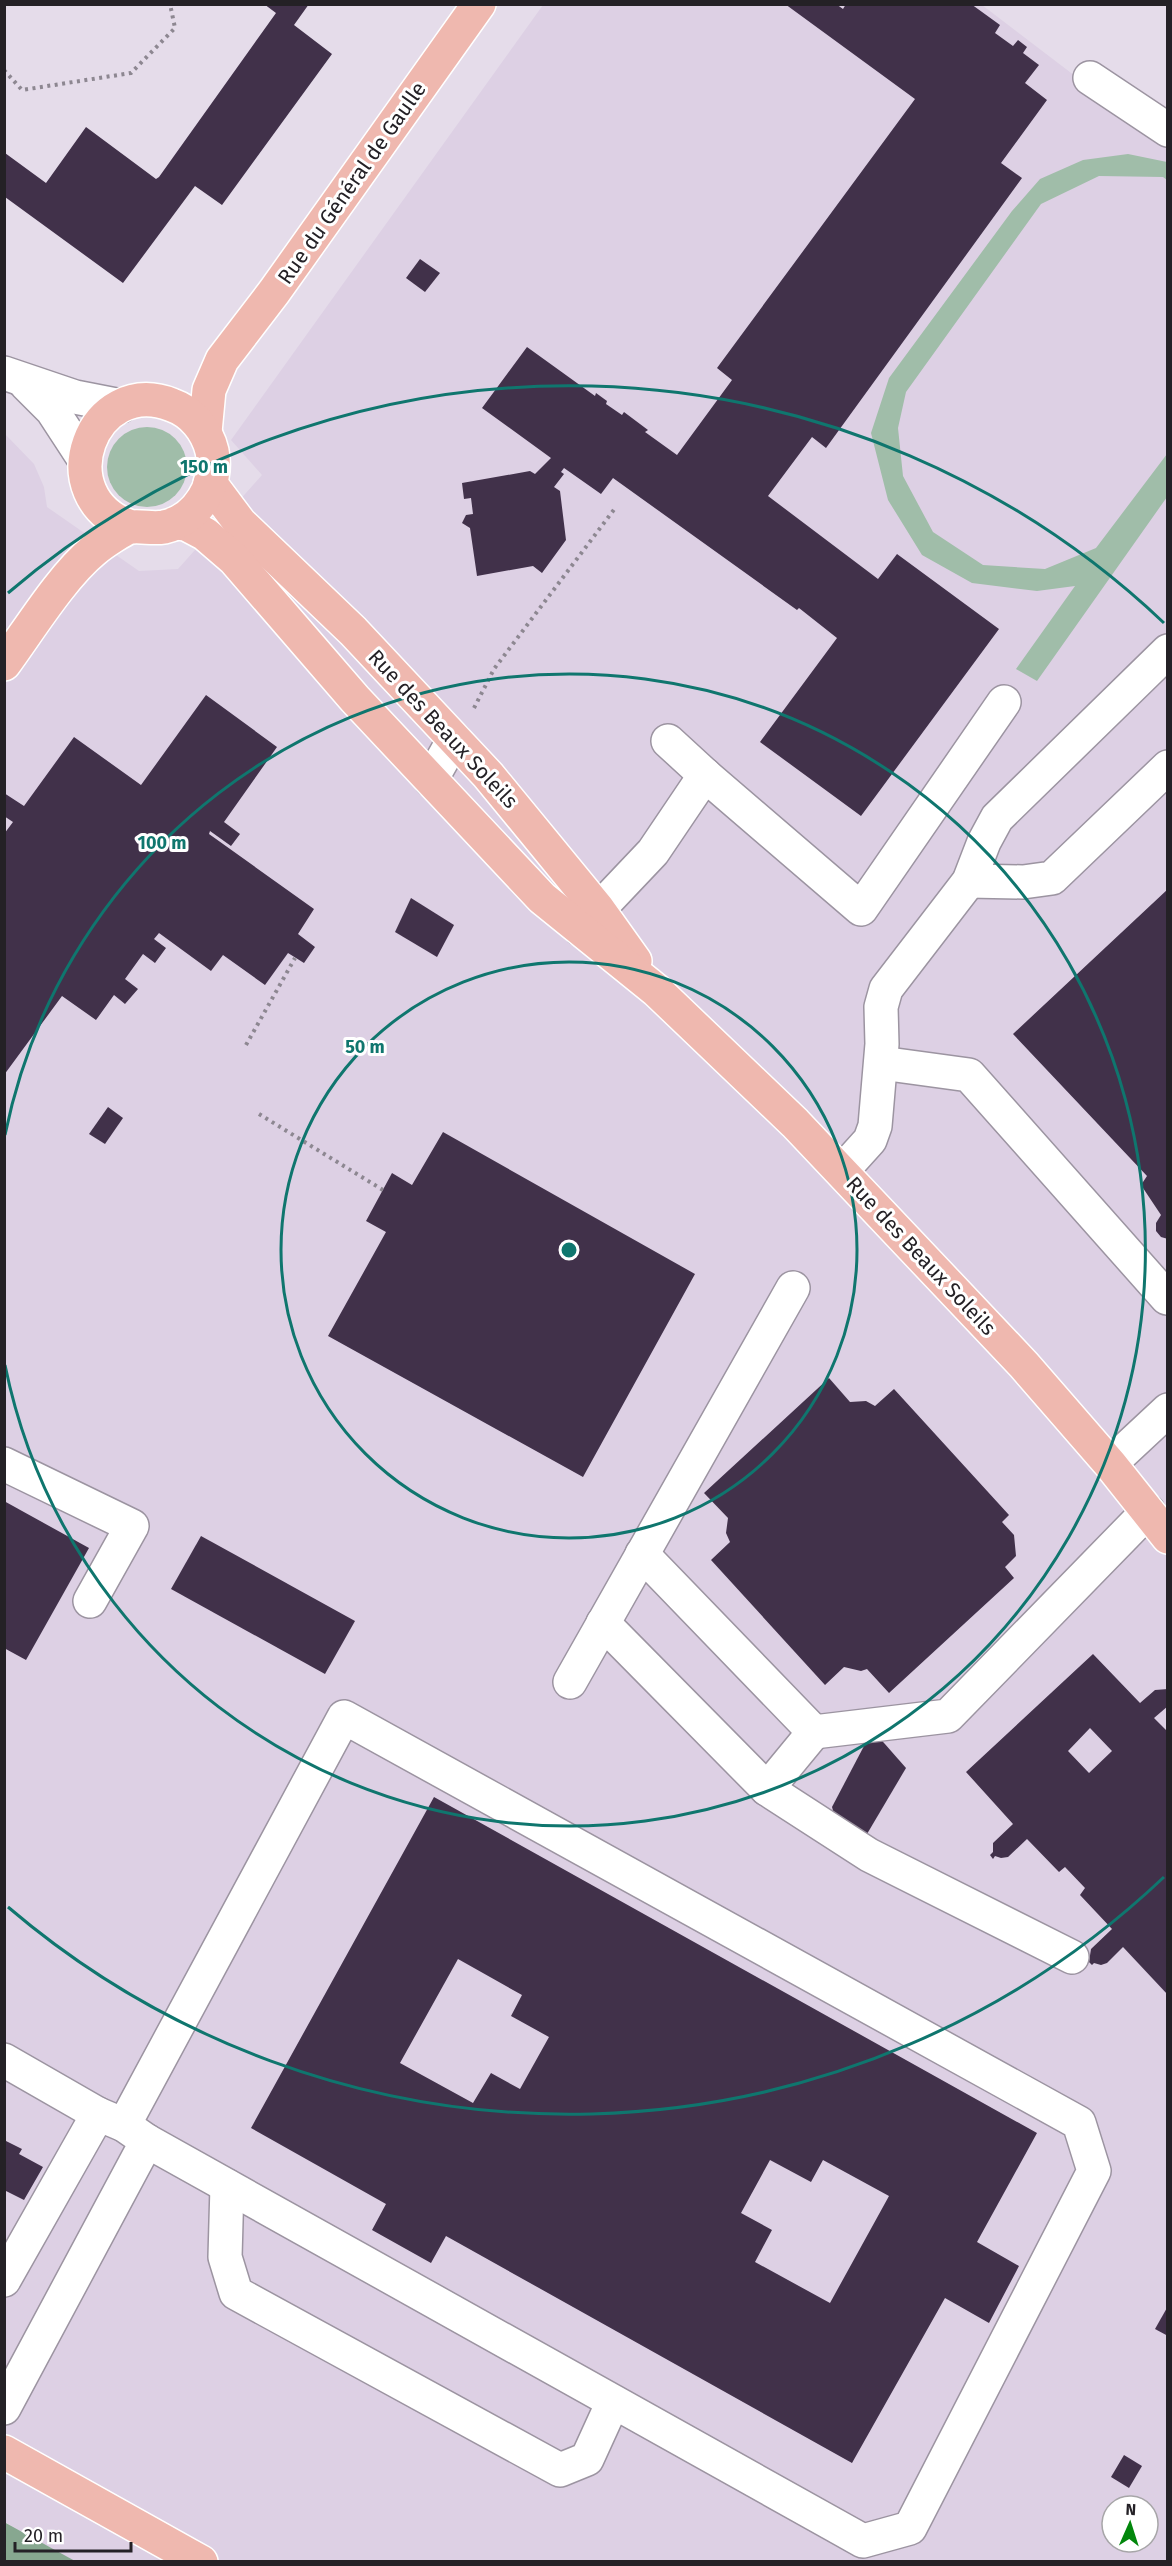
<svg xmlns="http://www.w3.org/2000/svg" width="1172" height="2566" font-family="'Fira Sans',sans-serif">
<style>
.built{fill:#ddd0e4;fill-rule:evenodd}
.green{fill:#a0bda9}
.forest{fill:#87a790}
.building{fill:#41314a;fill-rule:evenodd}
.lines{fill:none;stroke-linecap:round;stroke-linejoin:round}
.minor-casing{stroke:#9c94a1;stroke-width:36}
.major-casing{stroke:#fff;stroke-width:36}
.path{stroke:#8d8791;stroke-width:4;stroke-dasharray:3 4.5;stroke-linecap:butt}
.minor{stroke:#fff;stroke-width:33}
.major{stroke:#efb8af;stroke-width:33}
.ring{fill:none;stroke:#0f766e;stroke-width:3}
.labels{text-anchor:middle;stroke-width:6;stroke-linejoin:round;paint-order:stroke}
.street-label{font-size:21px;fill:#242126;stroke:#fff}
.centre{fill:#0f766e;stroke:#fff;stroke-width:3}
.ring-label{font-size:18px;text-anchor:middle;font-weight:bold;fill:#0f766e;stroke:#fff;stroke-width:6;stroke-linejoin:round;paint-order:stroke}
</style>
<rect width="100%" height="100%" fill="#e5dcea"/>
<path class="built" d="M543,5H982L1167,146V2561L75,2562L5,2522V434L34,464L44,487L47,507L139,571L178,569L262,475L231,440ZM1112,2506H1148V2542H1112Z"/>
<g class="green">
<path d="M1128,154L1167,162V180L1163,177L1099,176L1041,204L906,392L898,428L903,476L933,532L983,565L1045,569L1096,548L1167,454V497L1037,681L1016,669L1075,586L1037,591L972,583L922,555L888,500L871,433L889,378L1012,211L1040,179L1083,160Z"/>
<circle cx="147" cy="467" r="40"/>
</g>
<path class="forest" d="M4,2522L75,2561H5Z"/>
<g class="building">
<path d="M264,4H309L294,25L332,54L222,205L195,186L123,283L5,197V153L46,183L86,127L156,179L159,177L276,13Z"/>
<path d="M785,4H836L843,9L846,4H971L1000,25L995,33L1013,46L1018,40L1027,47L1023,53L1039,65L1025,83L1047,100L1001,163L1022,178L826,448L812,437L768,496L878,579L897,554L999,629L861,816L760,742L837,638L799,608L797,610L613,478L601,494L564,468L561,472L564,474L554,487L560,491L566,540L542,573L533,566L477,576L470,528L462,523L466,515L473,514L471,498L464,499L462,483L530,471L535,474L551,458L482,408L527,347L595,396L596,393L607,401L606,404L622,415L624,412L648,430L645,432L677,455L732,380L717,368L915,99Z"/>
<path d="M420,259L440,273L425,292L406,278Z"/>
<path d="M206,695L277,747L224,822L240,834L231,846L210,831L209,834L314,909L298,934L315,947L304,963L288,953L265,985L223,955L211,971L159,933L154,939L166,948L155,963L143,954L125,979L138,989L125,1004L114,995L96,1020L62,996L4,1075V834L13,822L4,816V793L24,806L74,737L141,785Z"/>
<path d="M1168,889V1239L1161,1237L1156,1231V1223L1161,1215L1141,1185L1147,1176L1013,1034Z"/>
<path d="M411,898L454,925L437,957L395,932Z"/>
<path d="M108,1107L123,1118L105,1144L89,1134Z"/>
<path d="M443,1132L695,1274L583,1477L328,1336L386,1232L366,1221L392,1173L412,1185Z"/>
<path d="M829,1378L850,1402L866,1401L875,1406L894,1389L1009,1515L1002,1522L1014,1535L1016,1556L1005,1567L1014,1578L889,1693L867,1669L861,1671L844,1667L825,1685L711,1560L730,1542L726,1533L728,1518L704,1493Z"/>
<path d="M4,1501L89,1548L26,1660L4,1648Z"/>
<path d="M201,1536L355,1621L325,1674L171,1589Z"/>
<path d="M1093,1654L1140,1703L1155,1690L1168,1689V1706L1154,1718L1168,1732V1995L1123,1947L1107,1963L1101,1965L1094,1963L1092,1965L1089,1962L1091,1949L1112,1929L1080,1895L1085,1888L1065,1867L1059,1872L1027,1839L1008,1857L1001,1858L995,1856L993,1859L990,1855L993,1852V1843L1013,1824L966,1772ZM1090,1728L1112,1751L1089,1773L1068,1751Z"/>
<path d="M877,1735L906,1768L867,1834L834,1814L832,1807L864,1746Z"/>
<path d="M434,1797L1037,2133L977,2242L1019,2266L989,2323L945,2298L852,2463L446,2236L431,2263L372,2230L386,2204L251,2128ZM458,1959L522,1995L511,2016L549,2037L520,2089L491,2073L473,2103L400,2063ZM770,2160L811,2182L823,2160L889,2196L830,2303L755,2262L772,2230L741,2213Z"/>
<path d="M4,2140L22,2149L19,2154L43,2167L24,2200L4,2190Z"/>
<path d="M1168,2306V2336L1155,2329Z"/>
<path d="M1124,2455L1142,2466L1129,2488L1111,2477Z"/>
</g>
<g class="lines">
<defs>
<g id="minor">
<path d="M1090,78L1168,130"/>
<path d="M4,373L75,397L121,406"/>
<path d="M26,384L52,410L84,459"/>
<path d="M668,741L705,775"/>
<path d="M431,780L454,739"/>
<path d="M969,881L1023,882L1052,878L1168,767"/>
<path d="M580,929L653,852L705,775L861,909L1004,702"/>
<path d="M881,1063L969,1075L1167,1298"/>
<path d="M842,1171L870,1140L875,1126L882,1044L881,1007L886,989L969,881L984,842L997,818L1168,651"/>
<path d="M4,1464L132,1526L90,1601"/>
<path d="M1110,1464L1168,1410"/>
<path d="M603,1623L767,1789L814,1732L642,1554"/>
<path d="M570,1682L793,1288"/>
<path d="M814,1732L948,1716L1148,1511"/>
<path d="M767,1789L869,1855L1072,1957"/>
<path d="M4,2060L98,2114"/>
<path d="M124,2125L344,1717L1079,2123L1094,2171L910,2528L863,2541L147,2141"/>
<path d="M227,2186L225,2257L236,2293L560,2470L587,2459L613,2402"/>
<path d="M4,2280L98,2114L124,2125L147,2141L4,2408"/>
</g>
<g id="major">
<path d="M205,432L209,390L222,360L274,292L479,4"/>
<path d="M210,483L240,523L353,631L488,775L598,909L635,961"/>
<path d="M177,523L186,524L205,534L234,559L355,699L542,898L657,991L795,1123L1024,1365L1110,1464L1168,1537"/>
<path d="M4,664C29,630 62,576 94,550C101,544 124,528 132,527C143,526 153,529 164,527C198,520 219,484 212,451C207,430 192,412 172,405C92,373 45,497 131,527"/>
<path d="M4,2452L201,2562"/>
</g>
</defs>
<use href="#minor" class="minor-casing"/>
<use href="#major" class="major-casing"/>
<g class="path">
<path d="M4,70L22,90L131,73L175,28L170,4"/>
<path d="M474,708L494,669L616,507"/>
<path d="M246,1045L295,958"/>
<path d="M259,1114L383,1190"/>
</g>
<use href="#minor" class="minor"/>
<use href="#major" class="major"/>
</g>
<g class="ring">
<circle cx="569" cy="1250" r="288"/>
<path d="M5 1135A576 576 0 1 1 5 1365"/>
<path d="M1164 1877A864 864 0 0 1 8 1907M8 593A864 864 0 0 1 1164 623"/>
</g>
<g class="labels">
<g class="street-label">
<text transform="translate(352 183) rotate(-55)" y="7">Rue du Général de Gaulle</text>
<text transform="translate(443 729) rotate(47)" y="7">Rue des Beaux Soleils</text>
<text transform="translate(921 1256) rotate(47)" y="7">Rue des Beaux Soleils</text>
</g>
</g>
<circle cx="569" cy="1250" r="9" class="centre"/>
<g class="ring-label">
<text x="204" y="473">150 m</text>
<text x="162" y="849">100 m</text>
<text x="365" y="1053">50 m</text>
</g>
<rect width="1172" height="2566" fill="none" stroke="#242126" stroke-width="12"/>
<g transform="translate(1130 2524) rotate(3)"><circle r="28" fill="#ffffff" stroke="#a7a6a8" stroke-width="1.5"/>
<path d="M0-4.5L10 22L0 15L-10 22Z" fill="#02870c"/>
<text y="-9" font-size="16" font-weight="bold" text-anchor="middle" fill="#242126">N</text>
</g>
<path d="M15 2542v9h116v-9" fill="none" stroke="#242126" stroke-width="3"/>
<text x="24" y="2542" font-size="18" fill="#242126" stroke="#ffffff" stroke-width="4.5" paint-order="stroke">20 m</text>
</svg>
